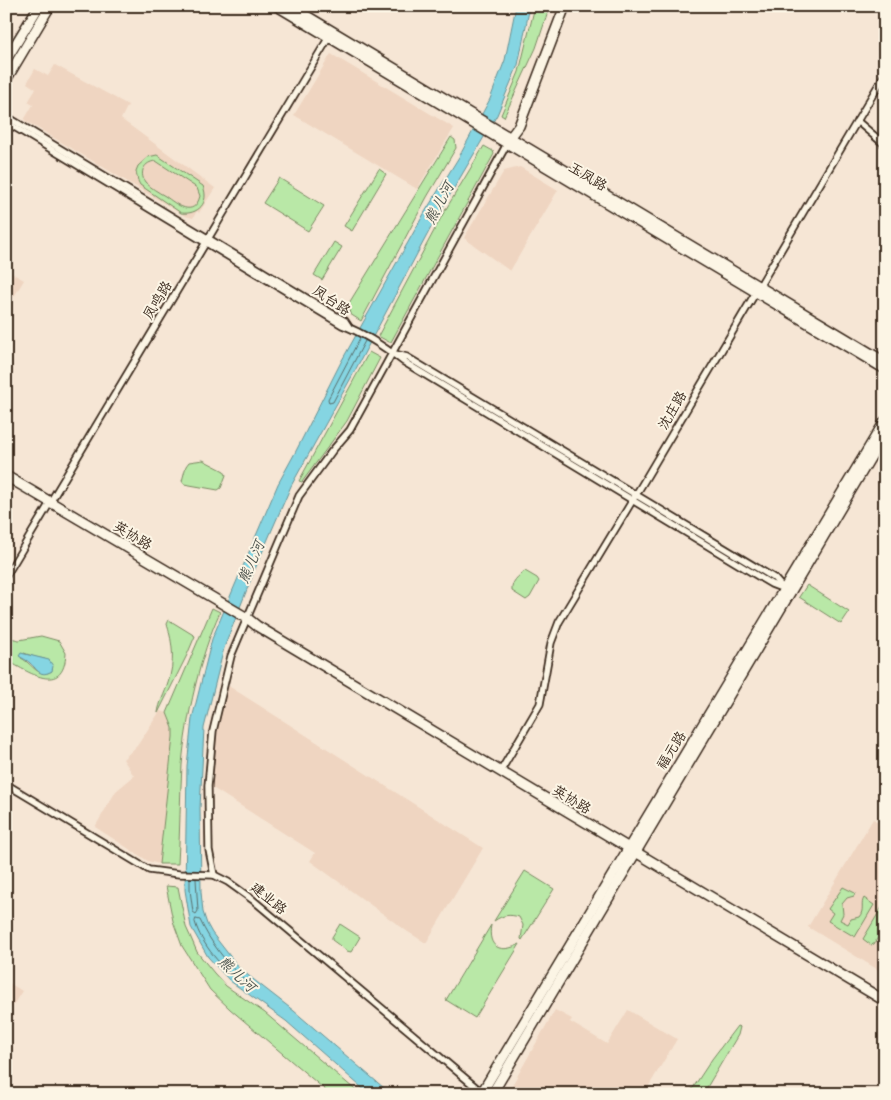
<svg xmlns="http://www.w3.org/2000/svg" width="891" height="1100" font-family="'Comic Neue','LXGW WenKai TC',sans-serif">
<style>
.built{fill:#efd5c1}
.green{fill:#b9e8a7;stroke:#7a8962;fill-rule:evenodd}
.water{fill:#85d5e2;stroke:#679194}
.lines{fill:none;stroke-linecap:round;stroke-linejoin:round}
.shore{stroke:#596e6c;stroke-width:1}
.street-casing{stroke:#3b2a1e;stroke-width:9}
.secondary-casing{stroke:#3b2a1e;stroke-width:12}
.primary-casing{stroke:#3b2a1e;stroke-width:12}
.street{stroke:#fcf5e5;stroke-width:5.5}
.secondary{stroke:#fcf5e5;stroke-width:9}
.primary{stroke:#fcf5e5;stroke-width:9}
.labels{text-anchor:middle;stroke-width:4;stroke-linejoin:round;paint-order:stroke}
.street-label{font-size:14px;fill:#3b2a1e;stroke:#fcf5e5}
.water-label{font-size:15px;font-style:italic;fill:#4e554f;stroke:#fcf5e5}
</style>
<rect width="100%" height="100%" fill="#f6e6d5"/>
<filter id="ink" filterUnits="userSpaceOnUse"><feTurbulence type="fractalNoise" baseFrequency=".02" numOctaves="2"/><feDisplacementMap in="SourceGraphic" scale="10" xChannelSelector="R" yChannelSelector="G"/><feConvolveMatrix kernelMatrix="1 2 1 2 8 2 1 2 1" color-interpolation-filters="sRGB"/></filter>
<g filter="url(#ink)">
<g class="built">
<path d="M331,54L454,128L417,189L294,115Z"/>
<path d="M55,65L128,105L121,119L215,188L199,213L197,211L193,218L185,216L24,120L33,105L28,102L36,89L27,83L35,69L48,76Z"/>
<path d="M520,167L558,190L510,271L464,238L504,171Z"/>
<path d="M6,270L24,280L6,310Z"/>
<path d="M227,685L483,848L426,943L408,932L310,861L315,853L211,787L214,747Z"/>
<path d="M160,711L167,713L173,728V737L159,864L148,861L95,827L116,791L134,776L123,759L137,746Z"/>
<path d="M873,819L885,826V974L808,927Z"/>
<path d="M6,981L22,991L6,1016Z"/>
<path d="M555,1010L572,1019L570,1022L607,1044L628,1010L677,1039L644,1094H507Z"/>
</g>
<g class="green">
<path d="M535,6H550L536,48L504,117L501,115L519,72Z"/>
<path d="M451,137L455,140L456,148L427,197L361,321L350,314L349,310L346,308Z"/>
<path d="M484,146L493,151L494,154L391,342H389L378,336L443,214Z"/>
<path d="M157,155L203,186C210,203 198,215 181,213L140,185L138,181L136,171L138,166L148,157ZM156,161L197,188L200,196C194,219 176,204 165,196C158,192 151,188 145,182C139,172 144,162 156,161Z"/>
<path d="M379,169L386,174L352,231L344,226Z"/>
<path d="M279,178L324,206L308,231L263,203Z"/>
<path d="M334,242L342,247L322,280L314,275Z"/>
<path d="M369,352L380,358L347,421L302,482L299,481Z"/>
<path d="M203,460L224,471L226,475L221,488L218,490L184,484L182,481L186,466L189,462Z"/>
<path d="M525,571L537,578L539,581L530,597L526,600L512,591C511,582 518,576 525,571Z"/>
<path d="M807,585L849,612L841,624L799,597Z"/>
<path d="M212,608L220,612C200,655 186,718 182,765C180,798 180,831 178,864H159L173,737V728L167,713Z"/>
<path d="M169,620L195,636L187,655L158,713C159,703 165,693 168,683C175,662 173,644 167,624Z"/>
<path d="M41,636L59,641L66,653C64,698 27,671 6,660V637L19,640ZM24,653L35,657L45,659L52,671C38,679 33,664 21,658Z"/>
<path d="M525,871L554,889L522,940L521,939L523,925L519,917C509,914 503,915 494,921Z"/>
<path d="M166,886L178,887L186,927L191,938L197,952L214,973L226,986L265,1013L360,1094H330L230,1009L210,990L182,946L173,921Z"/>
<path d="M843,887L855,893L854,896L847,898L842,904L843,914L840,920L848,924L851,919L859,917C865,910 860,904 864,898L874,905L855,937L828,921L833,913L828,909Z"/>
<path d="M885,902V926L874,944L871,945L863,939Z"/>
<path d="M340,924L360,937L351,952L347,951L332,940V937Z"/>
<path d="M491,925C487,948 501,954 520,944L475,1018L446,1000Z"/>
<path d="M737,1026L740,1027L738,1035L703,1094H689L712,1059Z"/>
</g>
<g class="water">
<path d="M516,6H530L518,65L497,115L434,222L351,378L291,486L255,569L224,648L204,728L200,808L201,892L203,912L207,924L212,933L240,969L294,1011L391,1094H369L286,1021L230,981L208,957L191,927L185,890L187,766L192,719L212,639L278,484L296,451L341,362L425,212L459,157L490,99L505,60Z"/>
<path d="M21,653L49,660L53,666L52,671C40,678 38,670 30,663C27,660 23,659 19,656Z"/>
</g>
<g class="lines">
<g class="shore">
<path d="M360,338L328,399L329,403L333,402L365,341"/>
<path d="M190,878V890L193,912L196,914L198,911L196,879"/>
<path d="M196,919L200,920C210,942 226,962 243,979V982H240C223,969 201,944 195,922Z"/>
</g>
<defs>
<g id="street">
<path d="M6,116L333,314L345,321L349,327"/>
<path d="M857,121L885,145"/>
<path d="M6,122L342,325C364,333 386,348 404,362L771,584L784,589"/>
<path d="M395,354L407,357L774,578L782,587"/>
<path d="M6,576L329,37"/>
<path d="M503,767L540,704L551,643L559,622L643,483L885,74"/>
<path d="M6,784L149,870L179,874L214,875L228,882L253,900L484,1094"/>
<path d="M214,875L209,850L208,786L213,731L231,656L299,496L332,451L350,430L508,142"/>
</g>
<g id="secondary">
<path d="M277,6L885,369"/>
<path d="M290,6L885,362"/>
<path d="M510,138L519,126L565,6"/>
<path d="M6,476L247,618L257,626L885,1001"/>
<path d="M481,1094L885,421"/>
<path d="M492,1094L885,433"/>
</g>
<g id="primary">
<path d="M6,60L39,6"/>
<path d="M6,80L50,6"/>
</g>
</defs>
<use href="#street" class="street-casing"/>
<use href="#secondary" class="secondary-casing"/>
<use href="#primary" class="primary-casing"/>
<use href="#street" class="street"/>
<use href="#secondary" class="secondary"/>
<use href="#primary" class="primary"/>
</g>
</g>
<g class="labels">
<g class="street-label">
<text transform="translate(588 176) rotate(31)" y="5">玉凤路</text>
<text transform="translate(157 300) rotate(-59)" y="5">凤鸣路</text>
<text transform="translate(332 300) rotate(34)" y="5">凤台路</text>
<text transform="translate(672 410) rotate(-60)" y="5">沈庄路</text>
<text transform="translate(133 535) rotate(31)" y="5">英协路</text>
<text transform="translate(671 750) rotate(-58)" y="5">福元路</text>
<text transform="translate(572 799) rotate(31)" y="5">英协路</text>
<text transform="translate(269 898) rotate(39)" y="5">建业路</text>
</g>
<g class="water-label">
<text transform="translate(439 203) rotate(-62)" y="5">熊儿河</text>
<text transform="translate(251 562) rotate(-66)" y="5">熊儿河</text>
<text transform="translate(237 974) rotate(43)" y="5">熊儿河</text>
</g>
</g>
<rect width="891" height="1100" fill="none" stroke="#fcf5e5" stroke-width="25"/>
<rect x="12" y="12" width="866" height="1075" fill="none" stroke="#3b2a1e" stroke-width="2" filter="url(#ink)"/>
</svg>
